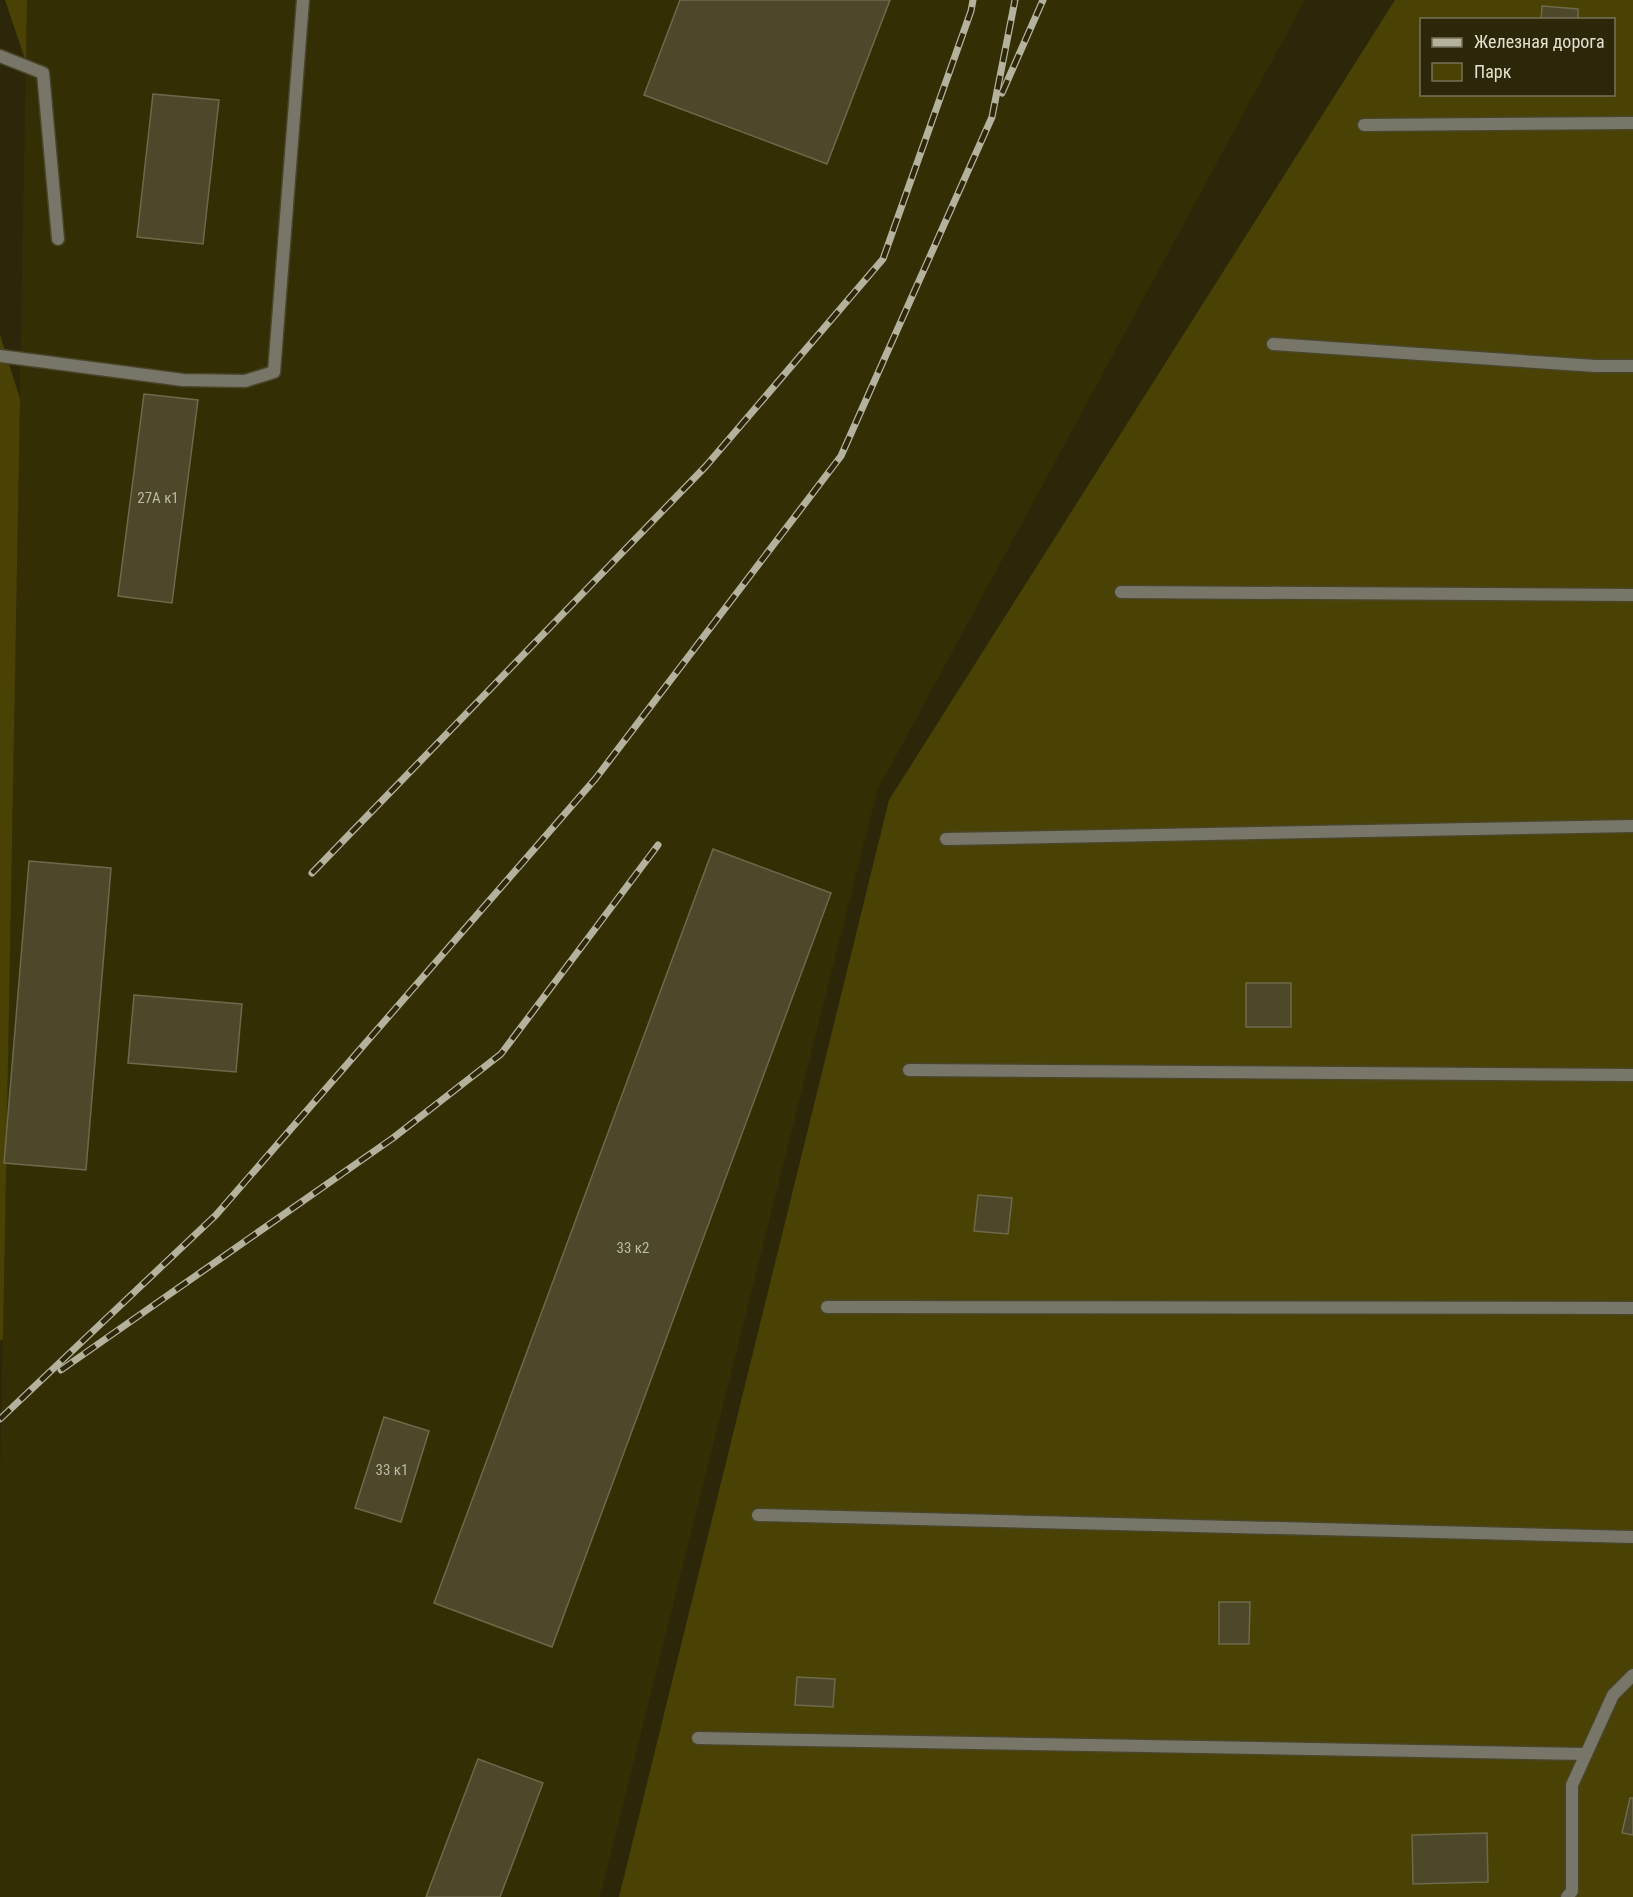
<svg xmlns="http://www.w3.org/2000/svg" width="1633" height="1897" font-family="'Roboto Condensed',sans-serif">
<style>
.built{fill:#342e05}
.green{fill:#4a4104;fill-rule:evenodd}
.building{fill:#4c4829;stroke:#6e694a;stroke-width:1.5}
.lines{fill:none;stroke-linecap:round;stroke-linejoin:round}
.lane-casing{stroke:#494529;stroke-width:15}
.lane{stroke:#787668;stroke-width:12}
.rail-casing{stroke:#b4b19d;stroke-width:7}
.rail{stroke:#2c2709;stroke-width:4.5;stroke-dasharray:14;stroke-linecap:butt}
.labels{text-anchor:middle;stroke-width:4.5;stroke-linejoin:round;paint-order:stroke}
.number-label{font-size:15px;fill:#bdbaa6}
</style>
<rect width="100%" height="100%" fill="#2c2709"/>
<path class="built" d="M27,0H1305L877,791L600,1897H0V1476Z"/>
<g class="green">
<path d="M5,0H27L26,62Z"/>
<path d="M1395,0H1633V1897H619L889,800ZM1422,20H1614V94H1422Z"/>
<path d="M0,335L20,399L3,1339L0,1341Z"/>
</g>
<g class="building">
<path d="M680,0H890L827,164L644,95Z"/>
<path d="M1542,6L1578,9V20H1541Z"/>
<path d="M153,94L219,100L203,244L137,237Z"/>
<path d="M144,394L198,400L172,603L118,596Z"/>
<path d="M713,849L831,893L552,1647L434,1603Z"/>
<path d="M29,861L111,868L86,1170L4,1163Z"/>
<rect x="1246" y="983" width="45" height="44"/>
<path d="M134,995L242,1004L236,1072L128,1063Z"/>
<path d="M978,1195L1012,1198L1008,1234L974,1231Z"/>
<path d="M384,1417L429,1431L401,1522L355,1508Z"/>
<path d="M1219,1602H1250L1249,1644H1219Z"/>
<path d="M797,1677L835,1679L833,1707L795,1705Z"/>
<path d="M478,1759L543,1783L500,1897H426Z"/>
<path d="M1630,1798H1633V1835L1622,1833Z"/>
<path d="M1487,1833L1488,1882L1413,1884L1412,1835Z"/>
</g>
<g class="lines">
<defs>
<g id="lane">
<path d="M0,56L43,73L58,239"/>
<path d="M1364,125L1633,123"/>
<path d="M1273,344L1595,366H1633"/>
<path d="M0,356L183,380L245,381L274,372L303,0"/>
<path d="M1121,592L1633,595"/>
<path d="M946,839L1633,826"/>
<path d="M909,1070L1633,1075"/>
<path d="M827,1307L1633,1308"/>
<path d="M758,1515L1633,1537"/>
<path d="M698,1738L1586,1754"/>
<path d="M1567,1897L1572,1891V1785L1613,1695L1633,1675"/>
</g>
</defs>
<use href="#lane" class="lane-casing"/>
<use href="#lane" class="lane"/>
<defs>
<g id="rail">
<path d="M1002,93L1043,0"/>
<path d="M312,873L706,466L883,259L971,11L973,0"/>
<path d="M61,1370L393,1138L501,1054L658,845"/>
<path d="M0,1419L216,1215L596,778L841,456L992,117L1015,0"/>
</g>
</defs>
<use href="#rail" class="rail-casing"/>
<use href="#rail" class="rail"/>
</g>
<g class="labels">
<g class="number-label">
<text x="158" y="503">27А к1</text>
<text x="633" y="1253">33 к2</text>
<text x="392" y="1475">33 к1</text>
</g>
</g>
<rect x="1420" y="18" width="195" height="78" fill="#2c2709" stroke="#757158" stroke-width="1.5"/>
<rect x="1432" y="38" width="30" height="9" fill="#b4b19d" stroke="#757158" stroke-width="1.5"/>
<text x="1474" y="48" font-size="18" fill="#e3e0cf">Железная дорога</text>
<rect x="1432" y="63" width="30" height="18" fill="#4a4104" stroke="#757158" stroke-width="1.5"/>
<text x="1474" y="78" font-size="18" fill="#e3e0cf">Парк</text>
</svg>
